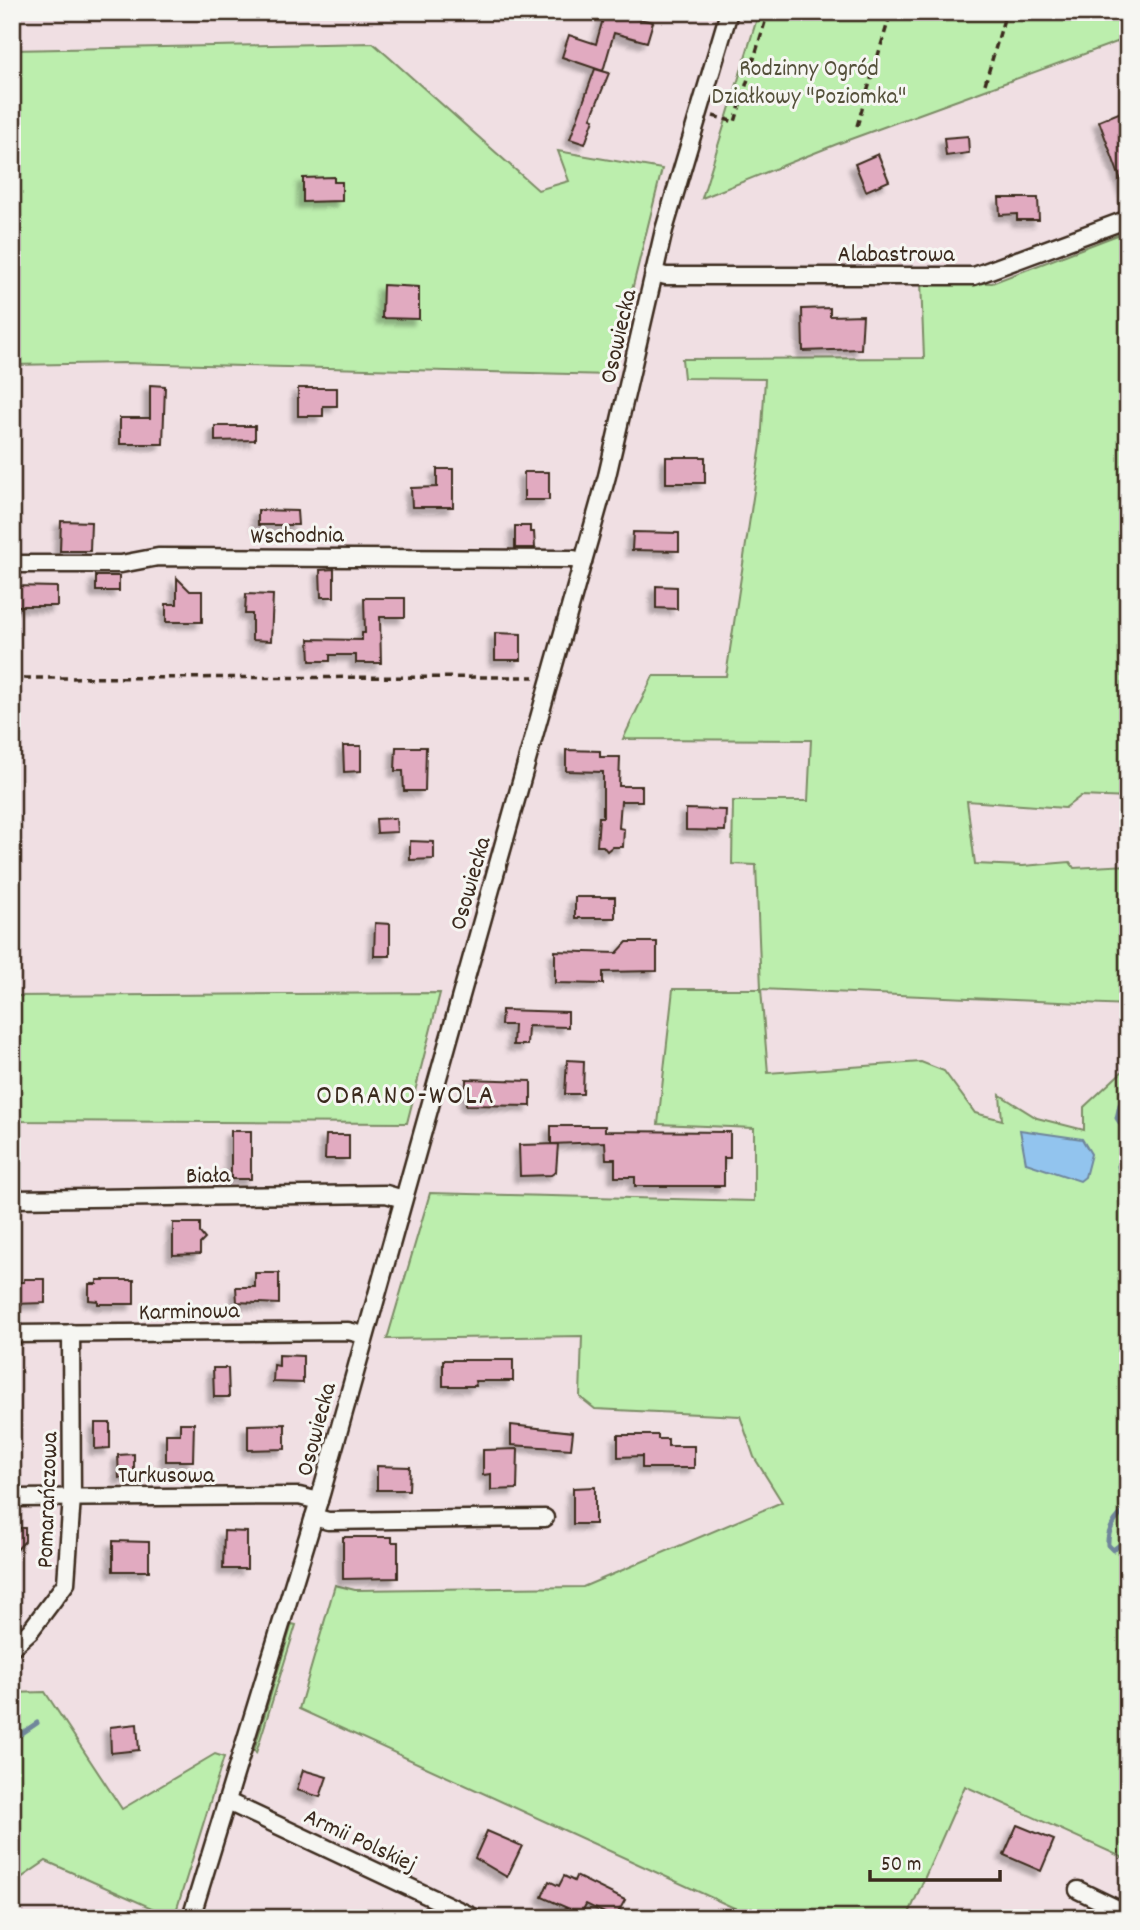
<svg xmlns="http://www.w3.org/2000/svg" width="1140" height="1930" font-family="Dekko,sans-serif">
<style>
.green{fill:#bceead;stroke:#7c8c66;stroke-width:2}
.water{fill:#92c4ee;stroke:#6f869b;stroke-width:2}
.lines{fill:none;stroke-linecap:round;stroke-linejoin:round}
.stream{stroke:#6f869b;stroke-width:5}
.building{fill:#e1aac0;stroke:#3b2a1e;stroke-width:2;filter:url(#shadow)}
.minor-casing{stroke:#3b2a1e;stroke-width:21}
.path{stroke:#3b2a1e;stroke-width:3.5;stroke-dasharray:7 5;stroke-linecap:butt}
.minor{stroke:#f6f6f2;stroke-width:16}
.labels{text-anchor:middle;stroke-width:6;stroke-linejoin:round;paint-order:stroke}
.park-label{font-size:24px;fill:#55513b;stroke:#f6f6f2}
.street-label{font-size:24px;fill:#3b2a1e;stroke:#f6f6f2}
.quarter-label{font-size:28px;letter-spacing:2px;fill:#3b2a1e;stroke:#f6f6f2}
</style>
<defs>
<filter id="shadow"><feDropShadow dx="-5.5" dy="5.5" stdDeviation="2" flood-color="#0004"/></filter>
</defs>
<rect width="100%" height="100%" fill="#f0dfe3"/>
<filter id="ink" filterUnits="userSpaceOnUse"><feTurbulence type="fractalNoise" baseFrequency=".0143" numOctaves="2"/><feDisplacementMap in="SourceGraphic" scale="14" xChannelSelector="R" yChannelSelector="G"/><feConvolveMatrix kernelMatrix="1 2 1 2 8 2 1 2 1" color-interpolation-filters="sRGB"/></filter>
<g filter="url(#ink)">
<g class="green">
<path d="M759,12H1128V38L837,144L702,198Z"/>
<path d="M373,43L538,190L569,181L558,151L662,169L611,375L123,363L12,365V50Z"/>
<path d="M1128,231V798L1081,796L1065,808L967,801L975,864L1023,866L1070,862L1074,868L1128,865V1005L761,989L768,1073L921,1062L944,1071L975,1113L1002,1120L1000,1095L1037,1118L1084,1130V1107L1128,1066V1860L965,1786L907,1918H756L299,1709L335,1585L355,1590L583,1587L782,1502L754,1457L740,1416L595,1409L580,1397L582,1336L387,1339L430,1193L754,1201V1128L658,1124L673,989H761L756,865L732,864L733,801H808L811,740L623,739L653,676H726L761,445L765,379L684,378L682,359L924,358L921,281L992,283Z"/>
<path d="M440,993L407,1123L12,1121V996Z"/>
<path d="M292,1624L296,1625L256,1753L254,1750Z"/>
<path d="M45,1692L122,1809L215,1754L224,1757L174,1918L46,1861L12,1884V1693Z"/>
</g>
<path class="water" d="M1020,1130L1082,1139L1091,1154L1085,1177L1080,1181L1026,1163Z"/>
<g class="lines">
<g class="stream">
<path d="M1128,1095L1120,1105L1117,1118L1128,1134"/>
<path d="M1128,1155L1119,1166L1122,1181L1128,1184"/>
<path d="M1128,1385V1397"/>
<path d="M1128,1509C1115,1517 1107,1531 1108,1545L1113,1550L1128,1539"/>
<path d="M1128,1607V1608"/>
<path d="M12,1740L37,1723"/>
</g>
</g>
<g class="building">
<path d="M605,12L653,22L647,42L614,33L603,71L562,57L569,35L596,44Z"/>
<path d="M595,69L609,73L591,118L594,119L585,144L570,139Z"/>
<path d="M1121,112L1128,128L1127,197L1099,121Z"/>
<path d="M968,136L969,153L946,156L944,138Z"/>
<path d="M878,154L889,181L866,191L855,164Z"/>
<path d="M334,177V182H342V201L303,202V178Z"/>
<path d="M999,198H1038L1039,220H1017V214L1000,215Z"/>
<path d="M383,285L419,287V319L382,318Z"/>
<path d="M830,308V316L863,315L861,349L803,351L802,309Z"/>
<path d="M150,385L165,386L163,444H120V418H150Z"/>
<path d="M298,388H337V406H323V416H298Z"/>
<path d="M215,426H255V440L215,441Z"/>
<rect x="666" y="457" width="39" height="26"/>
<path d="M437,469H453V507H412L411,488L437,487Z"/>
<rect x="524" y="472" width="25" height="28"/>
<path d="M258,510L297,511L298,525H258Z"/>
<path d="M61,521L91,522L90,551H60Z"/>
<path d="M515,526H530V532H534L535,548H515Z"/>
<path d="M633,532L679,533V551L632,550Z"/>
<path d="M334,569V597H321L320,570Z"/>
<rect x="96" y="576" width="23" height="15"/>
<path d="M177,578L190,591H202V622H166V604H177Z"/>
<path d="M12,586L57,587V606H12Z"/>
<path d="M656,586L677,587V609L656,608Z"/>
<path d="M246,594L273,595L271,641L252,640V614H245Z"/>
<path d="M364,598H405V617H380L381,663H356V655H330V661H310L309,639L362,640V633H365Z"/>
<path d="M495,633L521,634V660H495Z"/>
<path d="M343,746H361V771L344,772Z"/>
<path d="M396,747H426L425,791H404L403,771H395Z"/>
<path d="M566,750L600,751V757H620L619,786H642V801H621L619,828L624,829L623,847H612L607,851L603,846H597L599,817H603V772L566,771Z"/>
<path d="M686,809L726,810L725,831L686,830Z"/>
<path d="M396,818L397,832L377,833L376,819Z"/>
<path d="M410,841L434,842V859L410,860Z"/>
<rect x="575" y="897" width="40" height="21"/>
<path d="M375,923L390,924V956H374Z"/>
<path d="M627,942H657V971L603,972V984L555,983V951L617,953Z"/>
<path d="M502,1010L568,1012V1027L528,1026L527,1045H513L514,1025H501Z"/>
<path d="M567,1060L584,1061L583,1094H565Z"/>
<path d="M466,1079L531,1081V1106L466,1105Z"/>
<path d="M551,1126H605V1131L730,1132V1158H724V1186H635V1177H615V1159H606L605,1142L551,1144Z"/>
<rect x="231" y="1131" width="20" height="48"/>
<path d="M326,1135H349V1159H325Z"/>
<path d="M558,1144L556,1172L551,1175L520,1176L519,1145Z"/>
<path d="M173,1223H200V1233L205,1239L200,1244V1254L173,1255Z"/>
<path d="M255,1273H279V1304L237,1302L236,1287H255Z"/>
<path d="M24,1279H45V1303L12,1304V1282H24Z"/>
<path d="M97,1280H134V1304H98V1301L89,1300V1284H97Z"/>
<path d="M279,1355L303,1356V1383L273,1382L274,1365L279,1366Z"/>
<path d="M443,1360H513V1381H475L476,1386H443Z"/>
<path d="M213,1368H228L229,1397H214Z"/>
<path d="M95,1423H110V1448L95,1449Z"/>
<path d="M180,1423H194L193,1461H166V1434H180Z"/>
<path d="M285,1424V1449L248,1450V1425Z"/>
<path d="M511,1425L573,1432L571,1449L511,1445Z"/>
<path d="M618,1435H658V1439H668V1446H694V1468H642V1456L618,1457Z"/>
<path d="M518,1449L517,1489L491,1490V1474L483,1475V1450Z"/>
<path d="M134,1454V1477L119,1478L118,1455Z"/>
<path d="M377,1466L410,1467L409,1490H377Z"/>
<path d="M595,1487V1524H573V1488Z"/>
<path d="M12,1528H25V1541L12,1555Z"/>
<path d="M224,1531L247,1532V1569H223Z"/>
<path d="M343,1537H392V1542H398V1578L343,1579Z"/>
<path d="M113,1541L149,1542V1571H113Z"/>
<path d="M137,1724L139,1750L111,1753L110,1727Z"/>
<path d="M303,1770L327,1777L320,1797L297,1790Z"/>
<path d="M1017,1825L1054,1840L1041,1871L1004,1855Z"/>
<path d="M487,1831L522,1846L507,1877L475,1858Z"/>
<path d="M564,1876L574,1881L576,1876L625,1900L615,1918L586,1904L581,1914L542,1897L549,1881L559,1886Z"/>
</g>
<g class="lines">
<defs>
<g id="minor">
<path d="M654,273L666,276H974L1128,219"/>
<path d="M12,564H121L158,557L573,559L583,562"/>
<path d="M12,1199L386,1194L403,1199"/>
<path d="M12,1334L348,1331L365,1335"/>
<path d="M12,1498L299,1496L319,1501"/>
<path d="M314,1517L328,1521L545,1518"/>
<path d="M12,1647L30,1631L66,1583L72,1497L71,1333"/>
<path d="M228,1802L475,1918"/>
<path d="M1078,1890L1128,1914"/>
<path d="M191,1918L321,1494L607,476L664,230L729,12"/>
</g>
</defs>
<use href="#minor" class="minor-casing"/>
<g class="path">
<path d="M1122,28L1127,12"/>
<path d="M985,84L1006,12"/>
<path d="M713,116L735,122L768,12"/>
<path d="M857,126L891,12"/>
<path d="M12,678L534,677"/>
</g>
<use href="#minor" class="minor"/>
</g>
</g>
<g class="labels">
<g class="park-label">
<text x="809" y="75">Rodzinny Ogród<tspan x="809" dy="28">Działkowy "Poziomka"</tspan></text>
</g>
<g class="street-label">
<text x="896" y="261">Alabastrowa</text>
<text transform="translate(617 336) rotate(-77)" y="8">Osowiecka</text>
<text transform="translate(297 534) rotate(-1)" y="8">Wschodnia</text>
<text transform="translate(469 883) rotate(-74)" y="8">Osowiecka</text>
<text transform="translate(208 1174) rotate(-1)" y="8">Biała</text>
<text transform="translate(189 1310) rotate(-1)" y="8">Karminowa</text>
<text transform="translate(315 1429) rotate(-75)" y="8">Osowiecka</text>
<text x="166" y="1482">Turkusowa</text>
<text transform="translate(46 1500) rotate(-88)" y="8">Pomarańczowa</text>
<text transform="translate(361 1839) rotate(25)" y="8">Armii Polskiej</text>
</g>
<g class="quarter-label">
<text x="406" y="1103">ODRANO-WOLA</text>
</g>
</g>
<rect width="1140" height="1930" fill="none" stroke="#f6f6f2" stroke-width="42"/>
<rect x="21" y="21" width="1098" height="1888" fill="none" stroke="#3b2a1e" stroke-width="2.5" filter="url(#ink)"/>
<path d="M870 1870v10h130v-10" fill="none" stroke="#3b2a1e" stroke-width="3.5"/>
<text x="881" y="1870" font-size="21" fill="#3b2a1e" stroke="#f6f6f2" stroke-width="5" paint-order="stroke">50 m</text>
</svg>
